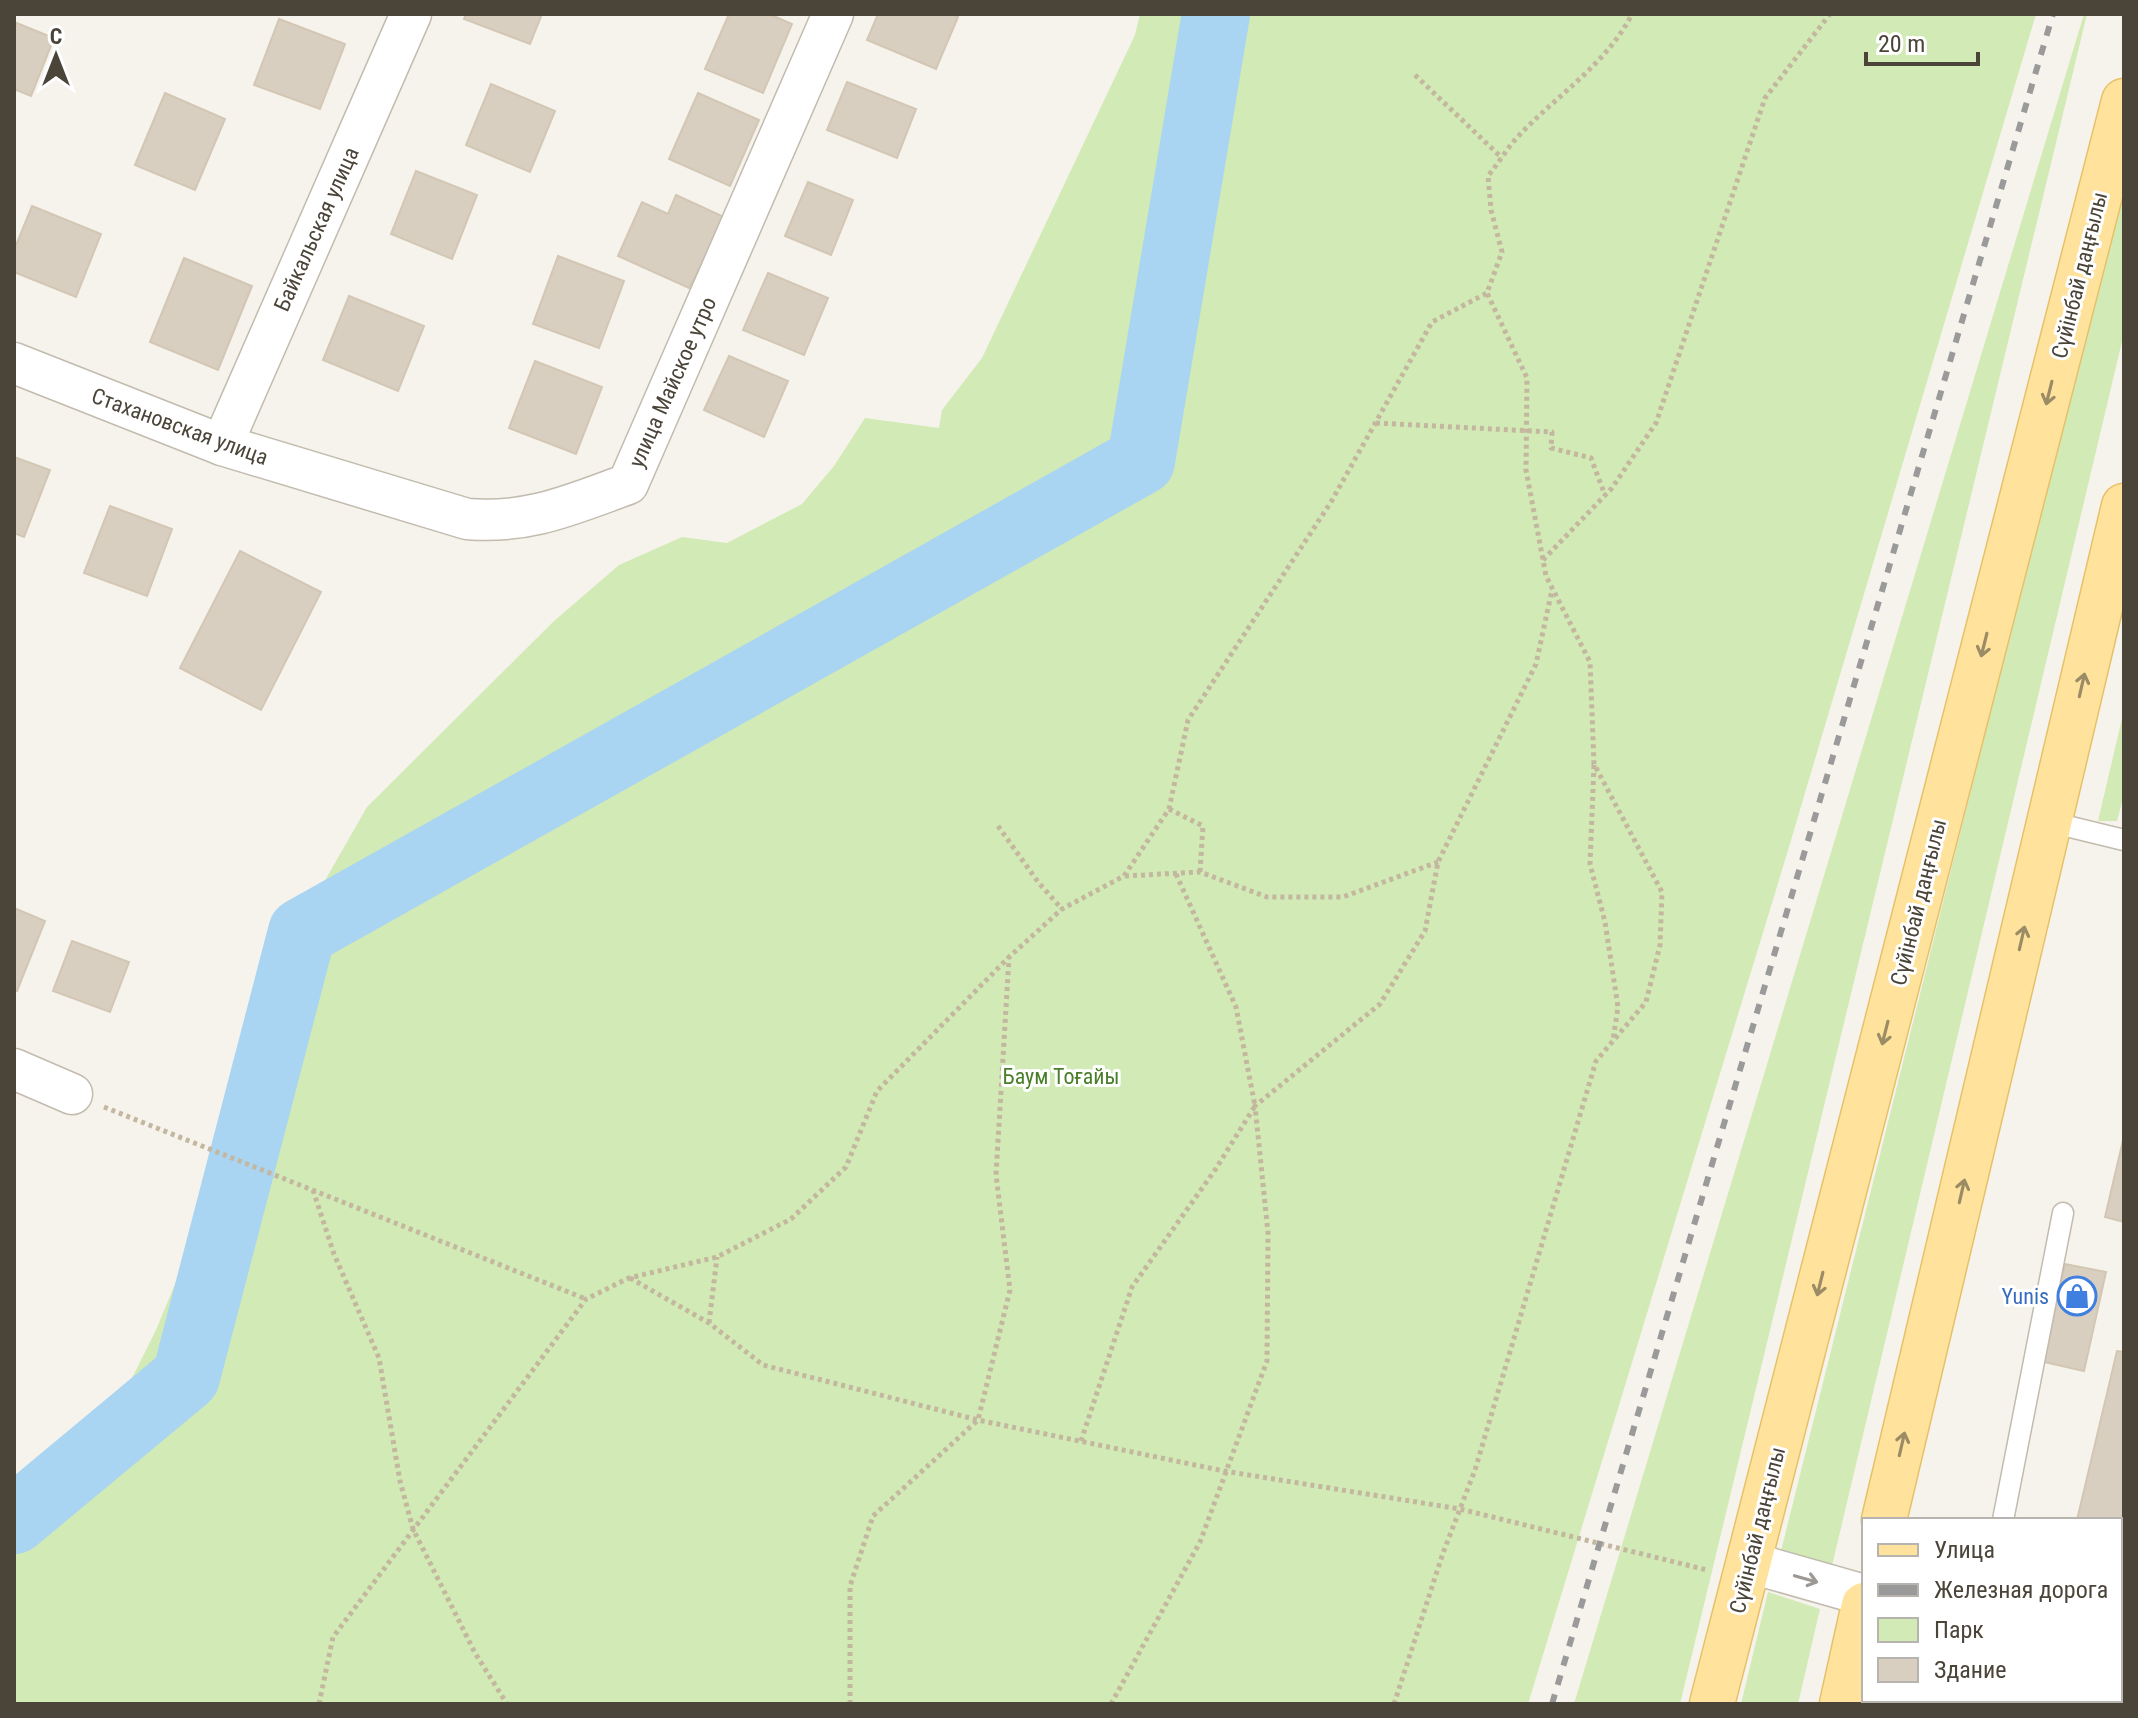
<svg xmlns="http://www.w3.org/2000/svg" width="2138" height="1718" font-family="'Roboto Condensed',sans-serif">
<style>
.green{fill:#d2eab5}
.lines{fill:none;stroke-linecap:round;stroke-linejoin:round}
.river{stroke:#a9d4f2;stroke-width:68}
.building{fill:#d8cfc1;stroke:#d3c7b4;stroke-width:2}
.service-casing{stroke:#c2bbae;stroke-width:23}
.minor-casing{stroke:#c2bbae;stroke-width:43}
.primary-casing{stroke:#e6c16a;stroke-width:47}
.path{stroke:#c4b79f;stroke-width:5;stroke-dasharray:4 4;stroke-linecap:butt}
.service{stroke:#fff;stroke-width:20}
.minor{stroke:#fff;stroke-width:40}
.primary{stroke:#ffe39c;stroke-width:44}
.rail{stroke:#9a9a9a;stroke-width:6;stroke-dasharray:10 10;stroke-linecap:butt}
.oneway{stroke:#9c8c66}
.oneway2{stroke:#9c9892}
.labels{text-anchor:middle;stroke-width:6;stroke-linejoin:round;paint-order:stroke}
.street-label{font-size:22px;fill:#4b4439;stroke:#fff}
.park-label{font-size:22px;fill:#4a7f2a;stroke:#fff}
.shop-label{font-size:22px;fill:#366cbe;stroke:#fff;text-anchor:end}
</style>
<rect width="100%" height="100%" fill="#f6f3ec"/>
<g class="green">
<path d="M1140,14H2036L1786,857L1528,1704H14V1551L65,1512L156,1330L276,1040L307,912L367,807L553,622L619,565L682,537L727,543L802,504L834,466L865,418L939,428L942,410L982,358L1135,35Z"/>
<path d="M2084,14H2087L1680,1704H1574Z"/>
<path d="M2124,177V333L1831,1570L1780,1555Z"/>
<path d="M2124,710V794L2117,821H2098Z"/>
<path d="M1768,1592L1820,1609L1798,1704H1741Z"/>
</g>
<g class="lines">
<path class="river" d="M14,1520L186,1377L302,932L1141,461L1216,14"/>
</g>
<g class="building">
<path d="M466,14H542L530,44L464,19Z"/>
<path d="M729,14H769L792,24L763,93L705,69Z"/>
<path d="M878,14H952L958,17L936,69L867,40Z"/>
<path d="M279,19L345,44L320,109L254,85Z"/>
<path d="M14,22L54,38L31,96L14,89Z"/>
<path d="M847,82L916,109L897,158L827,130Z"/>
<path d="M491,84L555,111L530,172L466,145Z"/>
<path d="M165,93L225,119L195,190L135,165Z"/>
<path d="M698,93L759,120L730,186L669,159Z"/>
<path d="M416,171L477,195L452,259L391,234Z"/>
<path d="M808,182L853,200L831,255L785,236Z"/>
<path d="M676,195L726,218L689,288L618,256L642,202L668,214Z"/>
<path d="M32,206L101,234L76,297L14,272V250Z"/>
<path d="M558,256L624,281L599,348L533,324Z"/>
<path d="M184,258L252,286L218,370L150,342Z"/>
<path d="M768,273L828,298L804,355L743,330Z"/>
<path d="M349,296L424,326L398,391L323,360Z"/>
<path d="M729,356L788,381L764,437L704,410Z"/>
<path d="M535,361L602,387L576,454L509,428Z"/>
<path d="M14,457L50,470L24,537L14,533Z"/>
<path d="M110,506L172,529L147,596L84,573Z"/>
<path d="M240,551L321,592L261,710L180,668Z"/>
<path d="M14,908L45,921L17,991L14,990Z"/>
<path d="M72,941L129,962L110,1012L53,991Z"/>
<path d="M2124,1136V1222L2105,1217Z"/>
<path d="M2065,1264L2106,1272L2084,1371L2044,1362Z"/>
<path d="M2117,1351L2124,1352V1633L2120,1632V1520H2077Z"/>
</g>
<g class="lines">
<defs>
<g id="service">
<path d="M2050,822L2124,840"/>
<path d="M2003,1520L2063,1213"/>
</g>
<g id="minor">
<path d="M14,363L222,445L467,519C529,524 570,505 628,484L833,14"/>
<path d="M222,445L411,14"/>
<path d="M14,1069L72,1094"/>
<path d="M1748,1562L1864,1595"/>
<path d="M2120,1683L2124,1685"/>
</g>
<g id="primary">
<path d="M1884,1520L2124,506"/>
<path d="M1712,1704L2124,101"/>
<path d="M1842,1704L1864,1605"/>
</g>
</defs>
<use href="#service" class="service-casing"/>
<use href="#minor" class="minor-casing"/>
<use href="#primary" class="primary-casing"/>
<g class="path">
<path d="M1415,75L1502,158"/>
<path d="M1376,423L1552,432L1551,448L1591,458L1605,495"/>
<path d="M1543,560L1612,488L1656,423L1765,98L1830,14"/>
<path d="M1594,765L1590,864L1605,922L1618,1007L1613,1040"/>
<path d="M1169,809L1203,826L1200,872"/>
<path d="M998,826L1038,882L1062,909"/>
<path d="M1125,876L1200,872L1267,897H1343L1438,862"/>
<path d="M104,1107L586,1299"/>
<path d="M313,1190L334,1254L379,1358L400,1481L413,1529L475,1653L507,1704"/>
<path d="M630,1278L709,1323L763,1365L978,1420L1224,1471L1460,1509L1707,1570"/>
<path d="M709,1323L717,1257"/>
<path d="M1081,1441L1132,1287L1215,1170L1255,1106L1236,1007L1176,874"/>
<path d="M319,1704L333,1637L586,1299L629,1278L717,1257L791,1219L846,1167L877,1091L1009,957L1062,909L1124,876L1169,809L1188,720L1331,502L1432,322L1487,293L1502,252L1491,210L1488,176C1497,165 1505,152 1514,141C1552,98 1605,67 1632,14"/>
<path d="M850,1704V1586L873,1516L978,1420L1010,1290L996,1175L1009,958"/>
<path d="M1111,1704L1200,1542L1267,1361L1268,1233L1255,1106L1380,1004L1425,931L1438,862L1536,664L1552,590"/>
<path d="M1394,1704L1443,1553L1475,1470L1596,1061L1646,1002L1660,945L1662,892L1594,764L1590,662L1546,576L1526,470L1527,378L1487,293"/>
</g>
<use href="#service" class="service"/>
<use href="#minor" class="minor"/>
<use href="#primary" class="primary"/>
<path class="rail" d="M1552,1704L2053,14"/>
</g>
<defs><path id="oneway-shaft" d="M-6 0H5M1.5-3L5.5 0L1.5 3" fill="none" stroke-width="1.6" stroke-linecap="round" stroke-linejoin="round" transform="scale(2)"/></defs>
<g class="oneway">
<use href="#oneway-shaft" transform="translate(2049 393) rotate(104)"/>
<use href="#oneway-shaft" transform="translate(1984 645) rotate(104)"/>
<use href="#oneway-shaft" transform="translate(2082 685) rotate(-77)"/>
<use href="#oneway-shaft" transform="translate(2022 938) rotate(-77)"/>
<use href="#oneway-shaft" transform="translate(1885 1033) rotate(104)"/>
<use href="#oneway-shaft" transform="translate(1962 1191) rotate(-77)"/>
<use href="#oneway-shaft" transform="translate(1820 1284) rotate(104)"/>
<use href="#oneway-shaft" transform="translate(1902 1444) rotate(-77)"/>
</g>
<use class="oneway2" href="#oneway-shaft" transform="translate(1806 1579) rotate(16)"/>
<defs>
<symbol id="shop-ring" viewBox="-11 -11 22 22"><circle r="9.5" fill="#fff" stroke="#3f7fe0" stroke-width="1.5"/><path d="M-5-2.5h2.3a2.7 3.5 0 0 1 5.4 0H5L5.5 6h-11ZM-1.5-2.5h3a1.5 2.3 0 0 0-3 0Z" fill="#3f7fe0"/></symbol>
</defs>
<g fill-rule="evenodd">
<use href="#shop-ring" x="2055" y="1274" width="44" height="44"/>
</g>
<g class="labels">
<g class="street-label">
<text transform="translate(316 229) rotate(-66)" y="8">Байкальская улица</text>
<text transform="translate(2079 275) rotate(-76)" y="8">Сүйінбай даңғылы</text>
<text transform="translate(672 382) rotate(-66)" y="8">улица Майское утро</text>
<text transform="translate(180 426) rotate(20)" y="8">Стахановская улица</text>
<text transform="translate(1918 902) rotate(-76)" y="8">Сүйінбай даңғылы</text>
<text transform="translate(1757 1530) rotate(-76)" y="8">Сүйінбай даңғылы</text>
</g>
<g class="park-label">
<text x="1061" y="1084">Баум Тоғайы</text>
</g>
<g class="shop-label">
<text x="2049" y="1304">Yunis</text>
</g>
</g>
<rect width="2138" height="1718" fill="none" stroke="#4b4439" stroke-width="32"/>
<rect x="1862" y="1518" width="260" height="184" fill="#ffffff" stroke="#b7b4b0" stroke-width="2"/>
<rect x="1878" y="1544" width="40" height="12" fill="#ffe39c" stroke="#b7b4b0" stroke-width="2"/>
<text x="1934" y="1558" font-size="24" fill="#4b4439">Улица</text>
<rect x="1878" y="1584" width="40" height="12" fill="#9a9a9a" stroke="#b7b4b0" stroke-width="2"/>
<text x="1934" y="1598" font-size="24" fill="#4b4439">Железная дорога</text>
<rect x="1878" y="1618" width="40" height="24" fill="#d2eab5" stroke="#b7b4b0" stroke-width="2"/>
<text x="1934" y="1638" font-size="24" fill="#4b4439">Парк</text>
<rect x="1878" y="1658" width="40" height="24" fill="#d8cfc1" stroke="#b7b4b0" stroke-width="2"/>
<text x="1934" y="1678" font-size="24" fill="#4b4439">Здание</text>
<g transform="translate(56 56)" stroke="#ffffff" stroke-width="6" paint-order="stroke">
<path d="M0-6L14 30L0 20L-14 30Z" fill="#4b4439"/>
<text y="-12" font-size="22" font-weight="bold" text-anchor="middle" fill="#4b4439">С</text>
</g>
<path d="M1866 52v12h112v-12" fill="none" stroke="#4b4439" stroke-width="4"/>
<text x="1878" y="52" font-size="24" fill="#4b4439" stroke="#ffffff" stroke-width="6" paint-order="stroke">20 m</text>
</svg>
